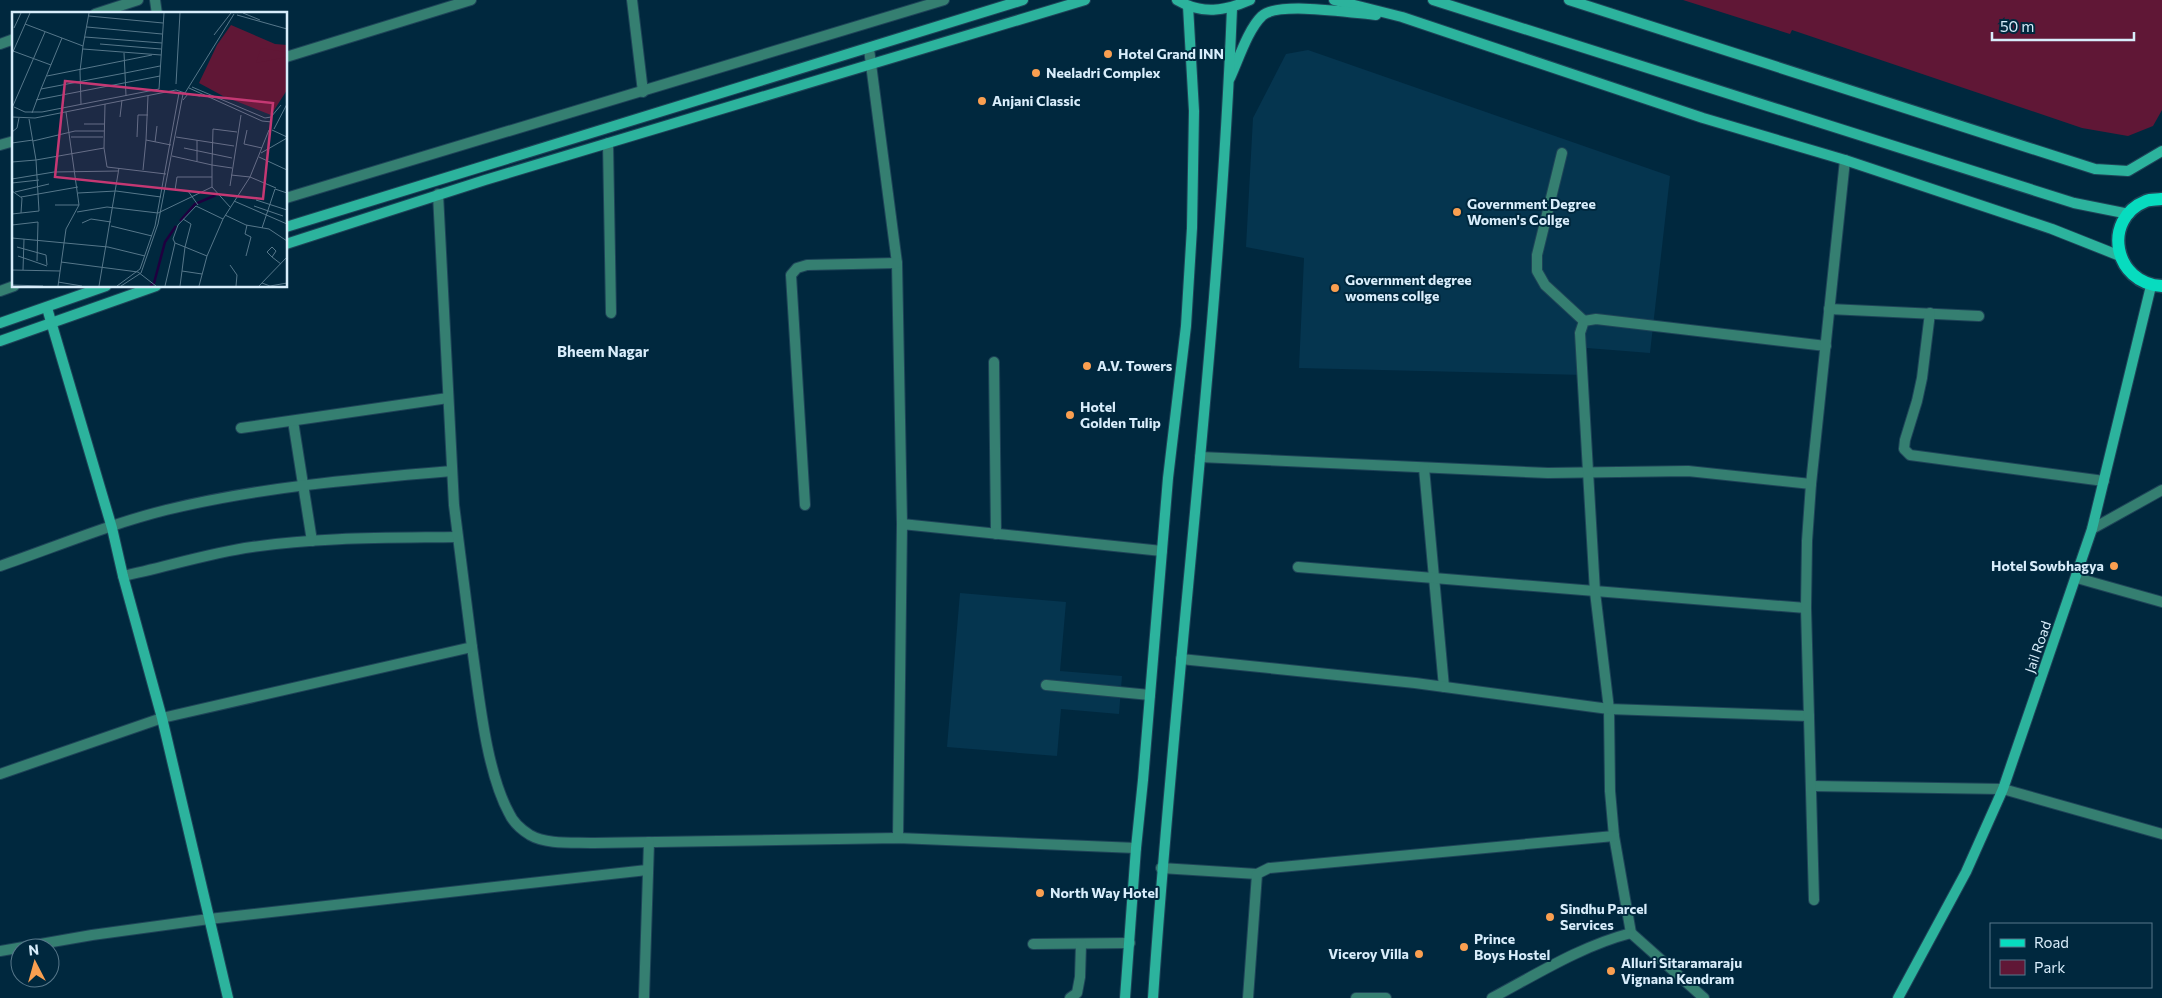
<svg xmlns="http://www.w3.org/2000/svg" width="2162" height="998" font-family="Commissioner,sans-serif">
<style>
.built{fill:#05354f}
.park{fill:#601736}
.lines{fill:none;stroke-linecap:round;stroke-linejoin:round}
.lane-casing{stroke:#1e4458;stroke-width:12}
.street-casing{stroke:#1e4458;stroke-width:12}
.secondary-casing{stroke:#1e4458;stroke-width:12}
.primary-casing{stroke:#1e4458;stroke-width:15}
.lane{stroke:#357f71;stroke-width:10}
.street{stroke:#357f71;stroke-width:10}
.secondary{stroke:#2cb39d;stroke-width:10}
.primary{stroke:#07dcbf;stroke-width:12}
.poi-dot{fill:#fa9f50;stroke:#00283e;stroke-width:2}
.labels{text-anchor:middle;stroke-width:4;stroke-linejoin:round;paint-order:stroke}
.poi-label{font-size:14px;font-weight:bold;fill:#d8edfb;stroke:#00283e;text-anchor:start}
.street-label{font-size:14px;fill:#d8edfb;stroke:#00283e}
.neighbourhood-label{font-size:15px;font-weight:bold;fill:#d8edfb;stroke:#00283e}
.inset-river{fill:none;stroke:#1e003f;stroke-width:2.5}
.inset-road{fill:none;stroke:#56778a;stroke-width:1}
.view{fill:#c53873;fill-opacity:0.15;stroke:#c53873;stroke-width:2.5}
.inset-edge{fill:none;stroke:#d8edfb;stroke-width:2.5}
</style>
<rect width="100%" height="100%" fill="#00283e"/>
<g class="built">
<path d="M1308,50L1670,176L1650,353L1587,348L1584,375L1299,368L1304,258L1246,247L1253,118L1286,54Z"/>
<path d="M960,593L1066,602L1060,671L1122,676L1119,714L1061,709L1057,756L947,747Z"/>
</g>
<path class="park" d="M1683,0H2162V110L2153,126L2128,136L2082,128L1792,30L1790,34Z"/>
<g class="lines">
<defs>
<g id="lane">
<path d="M1562,153L1537,255V271L1545,285L1584,321"/>
<path d="M1046,685L1150,695"/>
<path d="M1033,944L1130,943"/>
<path d="M1070,998L1077,993L1080,977L1081,944"/>
</g>
<g id="street">
<path d="M155,0L157,14"/>
<path d="M632,0L643,92"/>
<path d="M95,14L138,0"/>
<path d="M0,44L14,39"/>
<path d="M869,49L897,263L902,524"/>
<path d="M286,57L471,0"/>
<path d="M608,143L611,313"/>
<path d="M0,145L14,141"/>
<path d="M286,198L944,0"/>
<path d="M0,291L14,286"/>
<path d="M1829,309L1979,316"/>
<path d="M1930,313L1922,378L1917,401L1905,440L1904,449L1910,455L2104,481"/>
<path d="M994,362L996,534"/>
<path d="M293,421L312,541"/>
<path d="M241,428L448,398"/>
<path d="M1200,457L1548,473L1688,471L1811,484"/>
<path d="M1424,468L1444,687"/>
<path d="M805,505L791,275L797,268L807,265L897,263"/>
<path d="M2092,529L2162,490"/>
<path d="M0,566C55,547 110,524 166,510C260,487 356,479 452,471"/>
<path d="M1298,567L1806,608"/>
<path d="M123,576C166,567 209,553 252,547C320,537 388,538 457,537"/>
<path d="M2077,578L2162,602"/>
<path d="M472,647C479,695 486,771 509,813C513,822 522,830 530,835C547,845 575,842 594,843L898,838L1136,848"/>
<path d="M1181,659L1415,683L1609,709L1610,791L1614,836L1631,933"/>
<path d="M1809,716L1609,709L1595,592L1580,333L1584,321L1596,319L1826,346"/>
<path d="M0,774L162,718L472,647L454,505L438,194"/>
<path d="M1811,786L2003,789L2162,834"/>
<path d="M898,838L902,524L1162,551"/>
<path d="M1161,868L1257,874"/>
<path d="M1814,900L1806,608L1807,541L1811,484L1845,160"/>
<path d="M0,951L92,935L209,919L647,870"/>
<path d="M644,998L649,842"/>
<path d="M1248,998L1257,874L1269,868L1614,836"/>
<path d="M1356,998H1386"/>
<path d="M1492,998C1537,974 1581,946 1631,933L1704,998"/>
</g>
<g id="secondary">
<path d="M1177,0C1202,15 1225,11 1250,0"/>
<path d="M1334,0L1402,17L1703,118L1845,160L2052,229L2120,256"/>
<path d="M1433,0L2074,203L2129,214"/>
<path d="M1569,0L2095,169L2128,171L2162,151"/>
<path d="M1230,78C1238,61 1248,29 1262,16C1277,1 1353,13 1376,15"/>
<path d="M286,227L1023,0"/>
<path d="M286,244L485,180L1085,0"/>
<path d="M47,308L112,528L123,576L162,718L228,998"/>
<path d="M0,323L106,286"/>
<path d="M0,341L156,286"/>
<path d="M1125,998L1136,848L1143,780L1168,478L1186,326L1192,228L1194,111L1188,6"/>
<path d="M1153,998C1175,668 1219,339 1232,8"/>
<path d="M1898,998L1966,872L2003,789L2092,529L2151,286"/>
</g>
<path id="primary" d="M2162,199C2157,200 2151,199 2146,201C2101,219 2114,284 2162,286"/>
</defs>
<use href="#lane" class="lane-casing"/>
<use href="#street" class="street-casing"/>
<use href="#secondary" class="secondary-casing"/>
<use href="#primary" class="primary-casing"/>
<use href="#lane" class="lane"/>
<use href="#street" class="street"/>
<use href="#secondary" class="secondary"/>
<use href="#primary" class="primary"/>
</g>
<g class="poi-dot">
<circle cx="1108" cy="54" r="5"/>
<circle cx="1036" cy="73" r="5"/>
<circle cx="982" cy="101" r="5"/>
<circle cx="1457" cy="212" r="5"/>
<circle cx="1335" cy="288" r="5"/>
<circle cx="1087" cy="366" r="5"/>
<circle cx="1070" cy="415" r="5"/>
<circle cx="2114" cy="566" r="5"/>
<circle cx="1040" cy="893" r="5"/>
<circle cx="1550" cy="917" r="5"/>
<circle cx="1464" cy="947" r="5"/>
<circle cx="1419" cy="954" r="5"/>
<circle cx="1611" cy="971" r="5"/>
</g>
<g class="labels">
<g class="poi-label">
<text x="1118" y="59">Hotel Grand INN</text>
<text x="1046" y="78">Neeladri Complex</text>
<text x="992" y="106">Anjani Classic</text>
<text x="1467" y="209">Government Degree<tspan x="1467" dy="16">Women's Collge</tspan></text>
<text x="1345" y="285">Government degree<tspan x="1345" dy="16">womens collge</tspan></text>
<text x="1097" y="371">A.V. Towers</text>
<text x="1080" y="412">Hotel<tspan x="1080" dy="16">Golden Tulip</tspan></text>
<text x="2104" y="571" text-anchor="end">Hotel Sowbhagya</text>
<text x="1050" y="898">North Way Hotel</text>
<text x="1560" y="914">Sindhu Parcel<tspan x="1560" dy="16">Services</tspan></text>
<text x="1474" y="944">Prince<tspan x="1474" dy="16">Boys Hostel</tspan></text>
<text x="1409" y="959" text-anchor="end">Viceroy Villa</text>
<text x="1621" y="968">Alluri Sitaramaraju<tspan x="1621" dy="16">Vignana Kendram</tspan></text>
</g>
<g class="street-label">
<text transform="translate(2038 647) rotate(-71)" y="5">Jail Road</text>
</g>
<g class="neighbourhood-label">
<text x="603" y="357">Bheem Nagar</text>
</g>
</g>
<g transform="translate(12 12)">
<rect width="275" height="275" fill="#00283e"/>
<path d="M219,13L263,32L275,33V78L259,103L211,84L187,71L205,33Z" fill="#601736"/>
<path d="M249,36L273,40L275,45L244,51Z" fill="#601736"/>
<path class="inset-river" d="M168,209L183,192L204,183M138,274L142,271L153,230L164,214"/>
<path class="inset-road" d="M231,1L248,8M225,3L275,17M77,4L151,11M13,12L71,34L68,59L69,92M75,15L150,22M2,16L9,1M202,23L219,1M73,25L150,31M50,26L29,77L113,61L114,84M88,32L149,37M71,34L77,1M71,37L149,43M1,39L39,53M112,41L113,61L148,54M0,42L18,1M35,64L140,43M164,72L168,1M180,75L253,106L259,105L269,93M177,76L250,109L260,110M24,88L148,64M171,88L176,82L188,84M2,95L13,100H30L147,77L152,1M0,96L33,20M20,101L29,77M0,105L23,106L164,78L173,81L222,2M108,105L110,88M72,112H92M262,117L275,92M235,118L232,132L250,136M260,118L275,125M0,120L5,116L7,106M59,125H91M125,125L126,103H136M164,125L222,134M134,128L136,84M21,129L63,119H92M143,130L145,114M0,131L21,128M92,136L95,155L154,162M172,136L220,146M249,141L275,126M160,144L200,153V175M247,145L275,158M185,149V128M0,150L24,148L17,107M220,156L200,153L201,117L225,120M131,158L134,128L159,133M219,163L238,165L264,176M0,167L42,160L106,159M0,171L27,168M218,174L229,103M0,179L10,186L9,201M3,180L37,172M66,181L104,179L149,185M9,185L66,175M244,188L275,198M222,189L275,212M43,193H67M186,193L176,179L163,178L165,165H200M242,194L271,204M65,200L95,195L146,201L200,175L218,195M0,202L27,199L24,148L92,136L93,92M213,203L234,213L257,217L275,229M171,207L179,212L173,235L195,244M70,211L79,207L99,210M0,213L26,210L25,249M99,214L140,224M250,216L263,177L275,181M0,226L96,235L133,244M163,231L161,227L166,213L184,194L211,207M5,235L34,243L35,253M6,244L35,254M234,244L239,225L233,222L235,213M260,245L264,239L260,235L255,240L260,245L269,252M49,250L126,260L144,274M218,253L225,263L224,274M0,258L48,259M11,258L12,227M46,270L70,274M250,271L258,274L275,271M0,273L31,274M46,274L54,217L67,193L54,100M87,274L107,156M105,274L128,257L143,214L167,81M109,274L129,261L146,212L171,82M153,274L163,231L173,235L170,259L190,262M168,274L170,259M187,274L195,244L211,207L238,165L257,118M247,274L275,245"/>
<path class="view" d="M53,69L261,91L251,187L43,165Z"/>
<rect width="275" height="275" class="inset-edge"/>
</g>
<rect x="1990" y="923" width="162" height="65" fill="#00283e" stroke="#56778a"/>
<rect x="2000" y="939" width="25" height="8" fill="#07dcbf" stroke="#56778a"/>
<text x="2034" y="948" font-size="15" fill="#d8edfb">Road</text>
<rect x="2000" y="960" width="25" height="15" fill="#601736" stroke="#56778a"/>
<text x="2034" y="973" font-size="15" fill="#d8edfb">Park</text>
<g transform="translate(35 963) rotate(354)"><circle r="24" fill="#00283e" stroke="#56778a"/>
<path d="M0-4L9 19L0 12L-9 19Z" fill="#fa9f50"/>
<text y="-8" font-size="14" font-weight="bold" text-anchor="middle" fill="#d8edfb">N</text>
</g>
<path d="M1992 32v8h142v-8" fill="none" stroke="#d8edfb" stroke-width="2.5"/>
<text x="2000" y="32" font-size="15" fill="#d8edfb" stroke="#00283e" stroke-width="4" paint-order="stroke">50 m</text>
</svg>
